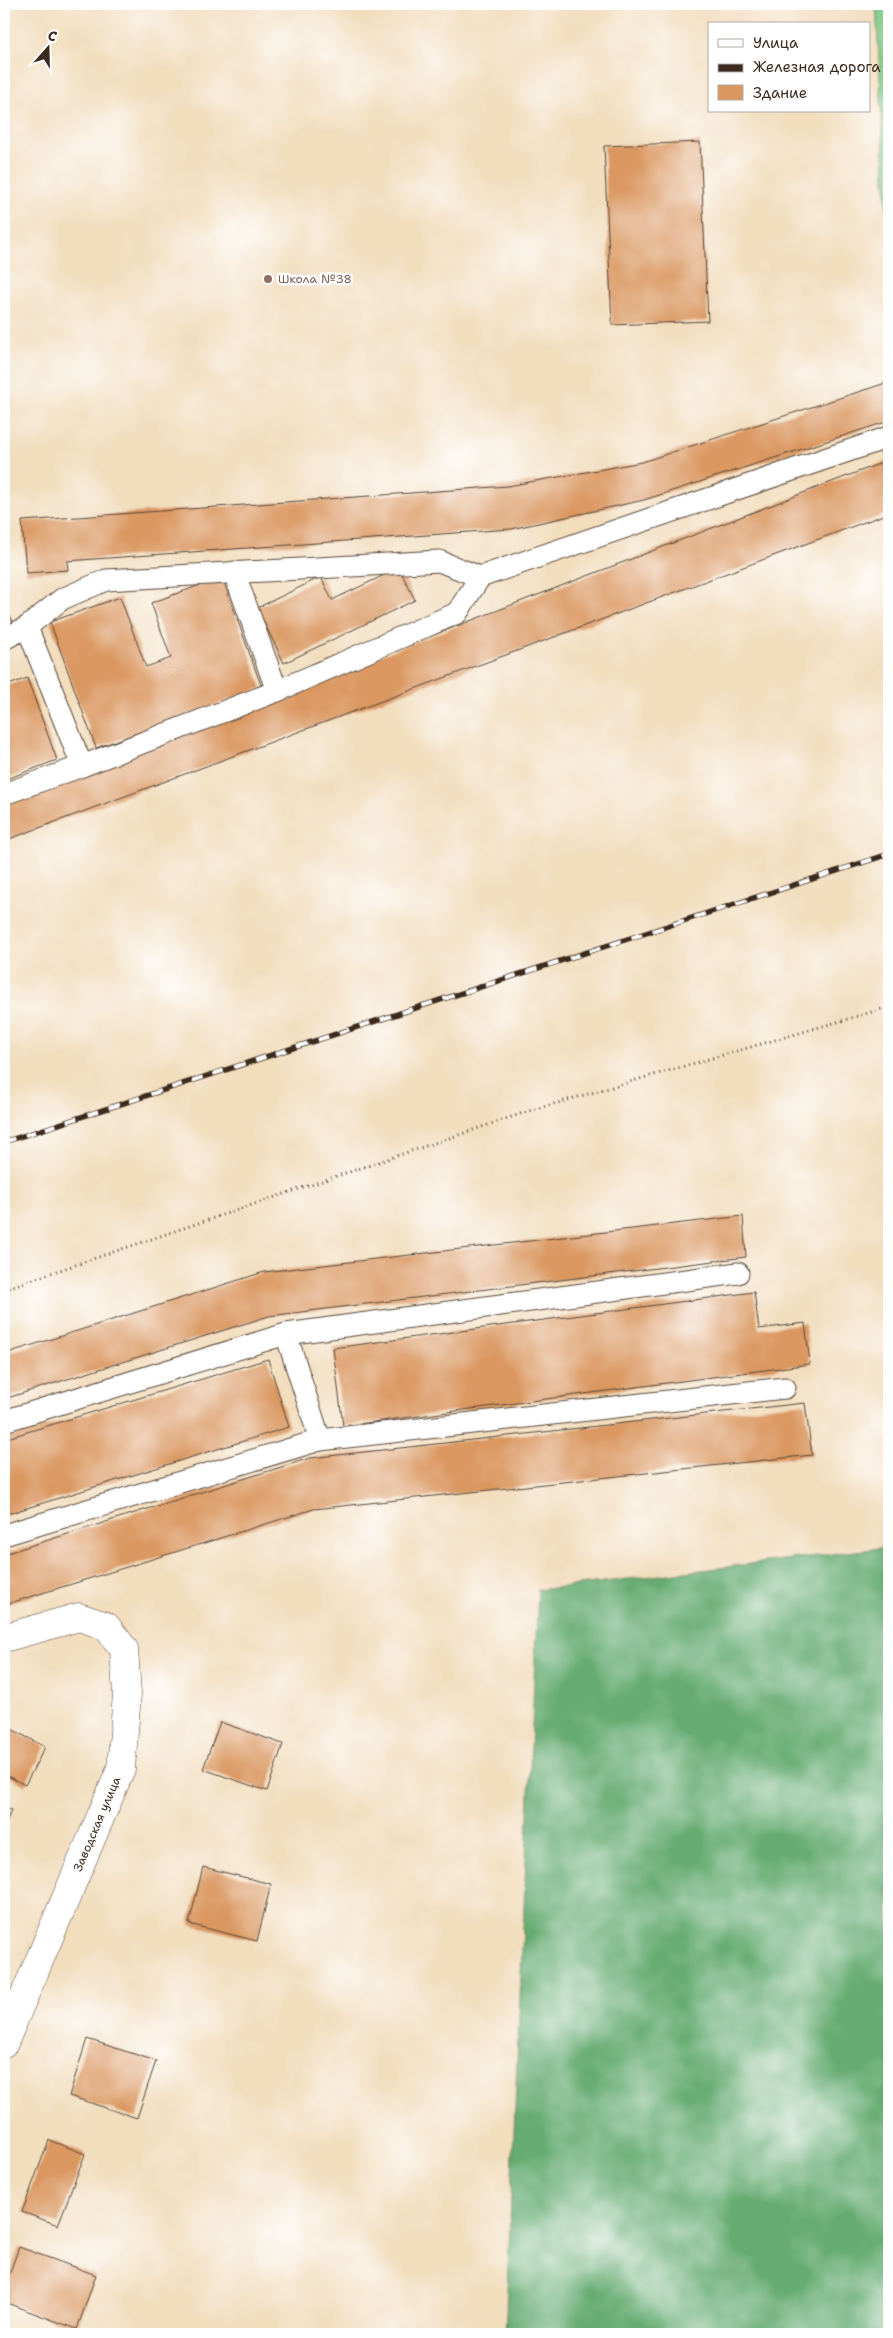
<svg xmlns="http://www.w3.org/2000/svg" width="893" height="2338" font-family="'Shantell Sans',sans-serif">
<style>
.green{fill:#7ec885;stroke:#5c7952}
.forest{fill:#66ac72;stroke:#506b48}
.building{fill:#da9760}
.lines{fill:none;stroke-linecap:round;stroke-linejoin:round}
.service-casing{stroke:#564536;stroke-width:23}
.minor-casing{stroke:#564536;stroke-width:29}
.path{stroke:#564536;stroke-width:3;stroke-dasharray:1 4;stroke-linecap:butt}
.service{stroke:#fff;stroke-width:21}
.minor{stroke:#fff;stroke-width:28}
.rail-casing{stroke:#3b2a1e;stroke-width:5.5}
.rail{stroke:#fff;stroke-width:4;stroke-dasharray:11;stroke-linecap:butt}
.education-dot{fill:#8d6e63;stroke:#fff;stroke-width:2}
.labels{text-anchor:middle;stroke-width:5;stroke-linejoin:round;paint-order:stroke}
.education-label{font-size:12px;fill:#785e54;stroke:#fff;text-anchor:start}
.street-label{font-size:12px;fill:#3b2a1e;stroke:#fff}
</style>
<rect width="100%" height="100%" fill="#fff"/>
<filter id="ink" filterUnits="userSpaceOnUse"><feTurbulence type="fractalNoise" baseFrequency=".02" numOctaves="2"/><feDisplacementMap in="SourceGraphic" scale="10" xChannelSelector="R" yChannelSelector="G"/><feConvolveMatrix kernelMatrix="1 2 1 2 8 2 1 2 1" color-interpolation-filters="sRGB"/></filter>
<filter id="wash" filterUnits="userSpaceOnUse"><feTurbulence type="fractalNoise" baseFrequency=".0096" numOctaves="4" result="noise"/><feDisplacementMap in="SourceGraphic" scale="20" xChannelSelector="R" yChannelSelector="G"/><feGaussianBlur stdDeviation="1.12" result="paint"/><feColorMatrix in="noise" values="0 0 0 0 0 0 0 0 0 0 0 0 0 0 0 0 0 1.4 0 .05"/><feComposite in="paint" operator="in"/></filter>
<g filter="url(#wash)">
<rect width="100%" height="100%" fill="#f2ddbd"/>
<path class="green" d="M876,4H889V253Z"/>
<path class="forest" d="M889,1547V2334H505L538,1590Z"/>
<g id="blocks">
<g class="building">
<path d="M700,142L708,321L612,325L604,146Z"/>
<path d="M889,382V421L644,500L511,529L67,561L68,570L26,573L22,521L508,486L642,462Z"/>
<path d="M889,460V513L4,841V800Z"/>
<path d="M399,568L415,600L284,663L257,608L321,577L332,600Z"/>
<path d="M222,577L262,688L96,748L50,622L120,597L146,667L171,658L151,603Z"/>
<path d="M4,603L13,622L4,626Z"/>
<path d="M27,678L57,760L4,780V687Z"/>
<path d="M743,1216L746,1257L269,1316L4,1399V1354L264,1272Z"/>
<path d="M754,1292L759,1329L805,1323L810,1364L343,1426L333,1348Z"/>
<path d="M268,1359L289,1427L4,1515V1439Z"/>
<path d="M805,1403L812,1455L314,1509L4,1605V1554L310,1458Z"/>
<path d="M220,1722L283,1744L267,1791L203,1769Z"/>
<path d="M4,1725L45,1747L25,1785L4,1774Z"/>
<path d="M4,1807L11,1810L4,1829Z"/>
<path d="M203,1867L271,1884L257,1941L189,1924Z"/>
<path d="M87,2039L156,2061L137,2118L69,2096Z"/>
<path d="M49,2140L85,2154L58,2225L22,2212Z"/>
<path d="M19,2247L96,2275L77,2329L4,2302V2289Z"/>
</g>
</g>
</g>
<g filter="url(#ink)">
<use href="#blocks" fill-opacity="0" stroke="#564536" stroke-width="1"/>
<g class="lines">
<defs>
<g id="service">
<path d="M234,572L277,691"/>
<path d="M480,577L889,437"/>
<path d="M27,627L82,766"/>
<path d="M4,639L27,627L62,599L106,580L439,561L480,577L457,613L277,691L82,766L4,794"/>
<path d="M286,1334L320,1440"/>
<path d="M4,1421L286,1334L738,1273"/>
<path d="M4,1535L320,1440L785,1388"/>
</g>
<path id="minor" d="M4,1638L79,1617L106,1626L124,1649L127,1694L121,1769L4,2043"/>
</defs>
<use href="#service" class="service-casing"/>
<use href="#minor" class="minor-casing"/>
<path class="path" d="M4,1289L529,1111L889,1007"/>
<use href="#service" class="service"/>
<use href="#minor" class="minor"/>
<defs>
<path id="rail" d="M4,1142L889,854"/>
</defs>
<use href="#rail" class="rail-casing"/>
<use href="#rail" class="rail"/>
</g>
</g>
<circle class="education-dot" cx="268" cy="279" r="5"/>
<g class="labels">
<g class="education-label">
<text x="278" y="283">Школа №38</text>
</g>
<g class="street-label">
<text transform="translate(97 1824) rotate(-67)" y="4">Заводская улица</text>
</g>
</g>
<rect width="893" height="2338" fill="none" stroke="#fff" stroke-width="20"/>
<rect x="708" y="22" width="162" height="90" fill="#ffffff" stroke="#b1aaa5"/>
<rect x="718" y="39" width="25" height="8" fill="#ffffff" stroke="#b1aaa5"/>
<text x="753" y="48" font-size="15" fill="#3b2a1e">Улица</text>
<rect x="718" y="64" width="25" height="8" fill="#3b2a1e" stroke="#b1aaa5"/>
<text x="753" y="72" font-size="15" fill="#3b2a1e">Железная дорога</text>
<rect x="718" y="85" width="25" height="15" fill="#da9760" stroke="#b1aaa5"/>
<text x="753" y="98" font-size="15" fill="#3b2a1e">Здание</text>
<g transform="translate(48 48) rotate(20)" stroke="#ffffff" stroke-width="4" paint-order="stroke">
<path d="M0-4L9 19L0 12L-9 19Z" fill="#3b2a1e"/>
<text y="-8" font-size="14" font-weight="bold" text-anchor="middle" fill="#3b2a1e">С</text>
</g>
</svg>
